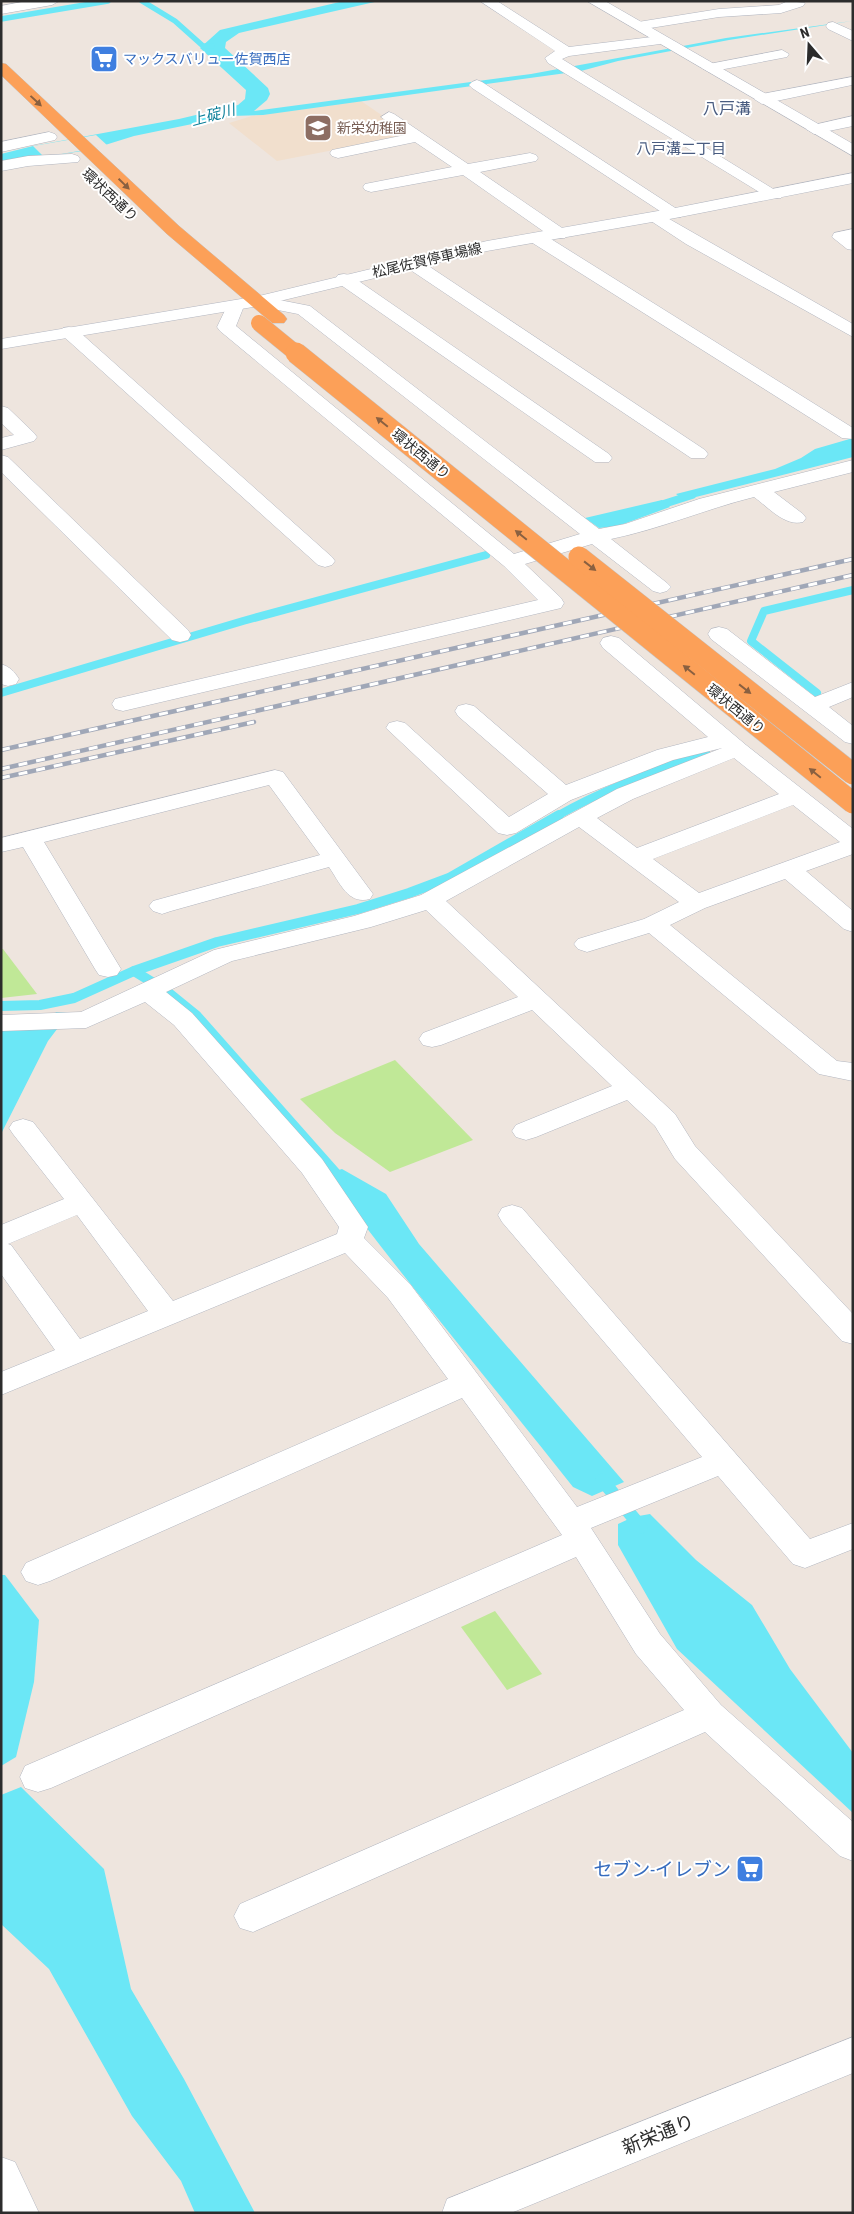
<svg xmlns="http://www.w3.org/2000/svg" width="854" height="2214" font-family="'Roboto Condensed','Noto Sans JP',sans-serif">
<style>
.education{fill:#f1dfcd}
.green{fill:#c0e897}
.water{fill:#6be7f6}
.pier{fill:#eee5de}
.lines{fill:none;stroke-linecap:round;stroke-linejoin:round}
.stream-far3{stroke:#6be7f6;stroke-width:5.5}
.stream-far2{stroke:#6be7f6;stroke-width:8}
.stream-far1{stroke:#6be7f6;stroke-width:10}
.stream{stroke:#6be7f6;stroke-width:13}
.minor-casing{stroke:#b2b6c0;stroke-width:1}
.tertiary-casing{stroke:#b2b6c0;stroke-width:1}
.secondary-casing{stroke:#b2b6c0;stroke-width:1}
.trunk-casing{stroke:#c4c4c4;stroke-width:1}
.minor{fill:#fff;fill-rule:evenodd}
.tertiary{fill:#fff;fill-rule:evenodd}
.secondary{fill:#fff;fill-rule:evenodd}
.trunk{fill:#fca058;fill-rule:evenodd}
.rail-casing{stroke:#a0a7b7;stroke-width:4.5}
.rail{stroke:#fff;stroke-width:3;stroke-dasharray:9;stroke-linecap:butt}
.trunk-bridge-far1-casing{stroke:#c4c4c4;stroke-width:17;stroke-linecap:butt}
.trunk-bridge-casing{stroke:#c4c4c4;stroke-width:22;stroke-linecap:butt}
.trunk-bridge-far1{stroke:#fca058;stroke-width:16}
.trunk-bridge{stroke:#fca058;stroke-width:21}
.oneway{fill:#8a6040}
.labels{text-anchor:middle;stroke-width:4;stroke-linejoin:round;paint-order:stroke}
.far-shop-label{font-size:14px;fill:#366cbe;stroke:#fff;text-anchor:start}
.far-education-label{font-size:14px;fill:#785e54;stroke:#fff;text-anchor:start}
.far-street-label{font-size:14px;fill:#2c2c2c;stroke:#fff}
.far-water-label{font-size:15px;font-style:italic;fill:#077d98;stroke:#fff}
.far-neighbourhood-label{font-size:15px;fill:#495c80;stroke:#fff}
.far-quarter-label{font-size:16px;fill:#495c80;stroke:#fff}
.near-shop-label{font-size:19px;fill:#366cbe;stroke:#fff;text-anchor:end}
.near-street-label{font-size:19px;fill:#2c2c2c;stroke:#fff}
</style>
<rect width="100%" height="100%" fill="#eee5de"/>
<path class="education" d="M361,101L408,133L406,136L277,161L229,123L252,116Z"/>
<g class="green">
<path d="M1,949H3L37,994L1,998Z"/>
<path d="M395,1060L473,1140L390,1172L335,1133L300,1099Z"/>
<path d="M495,1611L542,1674L507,1690L461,1627Z"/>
</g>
<g class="water">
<path d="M344,1H379L239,33L226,42L225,48L268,88L270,94L267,100L254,111L531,74L726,38L852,21L729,40L618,61L581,71L263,115L231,116L134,136L89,150L1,163V154L33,146L179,119L238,105L245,99L246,90L200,48L220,30Z"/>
<path d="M853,438V457L684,500L676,494L775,469L801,458L815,449Z"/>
<path d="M662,500L670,507L618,526L599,528L585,518Z"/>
<path d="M56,1012H70L48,1041L1,1134V1031L44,1029Z"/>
<path d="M342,1169L386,1194L419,1244L624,1482L592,1496L573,1487C491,1383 405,1281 326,1174Z"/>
<path d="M650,1514L696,1560L752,1605L790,1669L853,1753V1813L677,1649L618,1545V1524L633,1517Z"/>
<path d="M1,1575H5L39,1620L34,1682L16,1757L1,1766Z"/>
<path d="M21,1787L104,1869L131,1989L184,2079L255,2213H195L181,2181L132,2116L49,1969L1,1924V1795Z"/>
</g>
<path class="pier" d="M96,135L108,146L44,157L33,146Z"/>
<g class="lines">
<g class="stream-far3">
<path d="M142,1L175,21L203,46H212"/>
<path d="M1,19L108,1"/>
</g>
<g class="stream-far2">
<path d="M654,507L692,495"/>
<path d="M1,693L243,621L486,555"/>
<path d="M817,693L751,641L764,611L853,590"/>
<path d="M557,816C604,789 655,771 706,752"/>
</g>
<g class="stream-far1">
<path d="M134,971L165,990L197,1016L342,1180"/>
<path d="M1,1006L40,1005L74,998L134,971L217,942L358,909L409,893L449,878L559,815"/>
</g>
<path class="stream" d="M602,1480L641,1527"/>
<defs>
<g id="minor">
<path d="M480,1H497L569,47L660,36L665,37L667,40L660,44L569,56L562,59L783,195L781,198H769L548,63L545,58L555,51Z"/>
<path d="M788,1L805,3L803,6L781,13L719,17L638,30L631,26L638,22L719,9L779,5Z"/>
<path d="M833,22L853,31V41L828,29L826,26L828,23Z"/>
<path d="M782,50L789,54L787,57L709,72L702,68L709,64Z"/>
<path d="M852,77V85L762,104L754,99L762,94Z"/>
<path d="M477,80L482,82L683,213L681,217H669L472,88L469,85L472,82Z"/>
<path d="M389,112L394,114L468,164L530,153L536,155L538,158L536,161L480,172L565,230L567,234L565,238H553L463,175L371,192L365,190L363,187L365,184L452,167L415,142L338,158L332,156L330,153L332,150L405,135L381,117Z"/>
<path d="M853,116V126L814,134L806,129L809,126Z"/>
<path d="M49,132L55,134L57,137L55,140L1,152V142Z"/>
<path d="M72,154L78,156L80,159L78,162L28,166L1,171V161L28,156Z"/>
<path d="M657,212L853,324V337L686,244L651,221L649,217L651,213Z"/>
<path d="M853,229V250L847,249L832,237L834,233Z"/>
<path d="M537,233L543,234L853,428V439L842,438L531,242L529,238L531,234Z"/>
<path d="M412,258L418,259L705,450L708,454L705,458H691L406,267L403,263L406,259Z"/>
<path d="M344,274L350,275L609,454L612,458L609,462H595L338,283L335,279L338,275Z"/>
<path d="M259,296L310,306L599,529L625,524L699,499L853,460V472L774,492L803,514L806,518L803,522C785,527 768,507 754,497C706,509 660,529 611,539L667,583L671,587L667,591L660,593L653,591L592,544L525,564L561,598L564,603L561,608L123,711L115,709L112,704L115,699L538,600L504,566L220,331L217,327L229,302H241L244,306L236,326L514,554L580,534L298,314L253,305L250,301L253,297Z"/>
<path d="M69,327L75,328L332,557L335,561L332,565L325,567L318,565L63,336L60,332L63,328Z"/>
<path d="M1,406L8,408L34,433L37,437L34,441L1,450V438L14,435L1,423Z"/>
<path d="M1,455L8,457L188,630L191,635L188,640L180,642L172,640L1,472Z"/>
<path d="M719,627L727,629L815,697L853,682V697L829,707L853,726V744L845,742L711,639L708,634L711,629Z"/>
<path d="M611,636L619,638L746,745L853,829V854L806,871L853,911V932L844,929L785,879L705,908L670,925L837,1061L853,1063V1081L819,1074L649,933L587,952L578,949L574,944L578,939L644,919L679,902L579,827L446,901L675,1114L695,1146L853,1314V1344L842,1341L675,1159L655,1126L627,1100L536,1137L526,1140L516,1137L512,1131L516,1125L612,1086L532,1010L441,1045L432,1047L423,1045L419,1039L423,1033L518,997L426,910L371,927L232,961L166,992L192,1013L322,1159L368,1227L364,1238L410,1284L577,1507L702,1457L502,1222L498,1215L502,1208L512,1205L522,1208L810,1539L853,1523V1549L805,1568L793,1564L718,1476L591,1528L660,1634L721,1705L853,1822V1861L840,1856L705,1732L253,1932L240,1928L234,1916L240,1904L684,1710L636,1654L576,1557L51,1788L38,1792L25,1788L20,1777L25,1766L562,1535L462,1398L50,1581L38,1585L26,1581L21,1572L26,1563L448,1379L388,1298L345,1253L1,1395V1372L55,1350L1,1274V1225L64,1199L13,1134L9,1128L13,1122L23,1119L33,1122L173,1301L337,1234L339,1227L302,1173L174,1025L145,1002L86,1028L1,1031V1015L81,1012L214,950L354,916L421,895L617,789L722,748L673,760L571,800L516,833L507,835L498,833L386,728L389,723L397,721L405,723L509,817L548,794L458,716L455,711L458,706L466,704L474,706L566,785L657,750L708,737L603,648L600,643L603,638ZM734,758L779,794L637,848L597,818L633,799ZM793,805L840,842L699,893L653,859ZM77,1215L148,1311L80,1339L11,1245L8,1244Z"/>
<path d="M1,664C10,667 14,671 19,679L16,684L8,686L1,684Z"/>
<path d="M275,770L283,772L373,894L370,899C348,905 340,883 329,867L171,911L162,914L153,911L149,906L153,901L320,855L269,785L44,842L121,969L117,975L108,977L99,975L95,969L23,847L1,852V838Z"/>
<path d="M1,2157L15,2162L39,2213H1Z"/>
</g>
<g id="tertiary">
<path d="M27,1H59L52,5L1,14V6Z"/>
<path d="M587,1H605L853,144V156Z"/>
<path d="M853,2037V2073L511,2213H442L447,2199Z"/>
</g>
<path id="secondary" d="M853,173V183L675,218L487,251L259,306L1,349V339L259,296L487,241L675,208Z"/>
<path id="trunk" d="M1,63L6,64L179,226L284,315L287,319L284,323H272L167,234L1,75Z"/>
</defs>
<use href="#minor" class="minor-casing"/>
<use href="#tertiary" class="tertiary-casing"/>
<use href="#secondary" class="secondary-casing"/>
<use href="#trunk" class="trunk-casing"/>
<use href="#minor" class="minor"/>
<use href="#tertiary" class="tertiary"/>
<use href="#secondary" class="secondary"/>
<use href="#trunk" class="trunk"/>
<defs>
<g id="rail">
<path d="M1,750L853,559"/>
<path d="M1,769L853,575"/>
<path d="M1,778L254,722"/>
</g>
</defs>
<use href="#rail" class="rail-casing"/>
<use href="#rail" class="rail"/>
<defs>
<path id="trunk-bridge-far1" d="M259,323L297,354"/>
<g id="trunk-bridge">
<path d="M296,353L853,803"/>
<path d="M579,557L853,774"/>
</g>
</defs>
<use href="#trunk-bridge-far1" class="trunk-bridge-far1-casing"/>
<use href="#trunk-bridge" class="trunk-bridge-casing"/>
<use href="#trunk-bridge-far1" class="trunk-bridge-far1"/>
<use href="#trunk-bridge" class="trunk-bridge"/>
</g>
<defs><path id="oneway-solid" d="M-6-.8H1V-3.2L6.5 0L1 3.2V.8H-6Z" transform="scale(1.25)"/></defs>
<g class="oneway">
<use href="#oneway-solid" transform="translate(36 101) rotate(43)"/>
<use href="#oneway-solid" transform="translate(124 184) rotate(44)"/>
<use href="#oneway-solid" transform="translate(382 422) rotate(-141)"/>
<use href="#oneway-solid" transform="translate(521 535) rotate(-141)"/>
<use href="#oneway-solid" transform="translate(590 566) rotate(38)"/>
<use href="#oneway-solid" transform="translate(689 670) rotate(-141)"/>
<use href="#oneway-solid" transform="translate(745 689) rotate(38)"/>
<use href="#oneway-solid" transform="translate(815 773) rotate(-141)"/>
</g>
<defs>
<symbol id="supermarket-square" viewBox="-11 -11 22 22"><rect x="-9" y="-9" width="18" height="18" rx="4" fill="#3f7fe0" stroke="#fff"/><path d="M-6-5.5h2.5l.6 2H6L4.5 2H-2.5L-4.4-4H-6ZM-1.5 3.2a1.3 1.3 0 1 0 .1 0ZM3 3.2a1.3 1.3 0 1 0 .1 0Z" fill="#fff"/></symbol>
<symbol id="school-square" viewBox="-11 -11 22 22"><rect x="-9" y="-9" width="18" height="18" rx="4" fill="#8d6e63" stroke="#fff"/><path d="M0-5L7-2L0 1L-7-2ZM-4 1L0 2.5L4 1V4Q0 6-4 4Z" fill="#fff"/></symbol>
</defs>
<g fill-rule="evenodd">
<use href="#supermarket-square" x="88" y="43" width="32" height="32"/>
<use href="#school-square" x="302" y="112" width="32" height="32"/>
<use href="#supermarket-square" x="734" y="1853" width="32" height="32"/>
</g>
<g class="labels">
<g class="far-shop-label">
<text x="123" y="64">マックスバリュー佐賀西店</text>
</g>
<g class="far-education-label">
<text x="337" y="133">新栄幼稚園</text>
</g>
<g class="far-street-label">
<text transform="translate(110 195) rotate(43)" y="5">環状西通り</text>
<text transform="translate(427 260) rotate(-13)" y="5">松尾佐賀停車場線</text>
<text transform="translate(421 454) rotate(39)" y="5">環状西通り</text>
<text transform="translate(736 709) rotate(39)" y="5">環状西通り</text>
</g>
<g class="far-water-label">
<text transform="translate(213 115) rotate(-15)" y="5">上碇川</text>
</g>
<g class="far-neighbourhood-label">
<text x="681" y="154">八戸溝二丁目</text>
</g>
<g class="far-quarter-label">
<text x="727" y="114">八戸溝</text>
</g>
<g class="near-shop-label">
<text x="731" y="1876">セブン-イレブン</text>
</g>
<g class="near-street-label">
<text transform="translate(658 2134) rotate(-22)" y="7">新栄通り</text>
</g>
</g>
<rect width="854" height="2214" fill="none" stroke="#2c2c2c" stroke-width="5"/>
<g transform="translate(809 45) rotate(341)" stroke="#ffffff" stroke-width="4" paint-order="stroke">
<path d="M0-4L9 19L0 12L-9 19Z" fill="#2c2c2c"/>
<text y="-8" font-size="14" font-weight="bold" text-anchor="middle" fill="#2c2c2c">N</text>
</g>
</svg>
